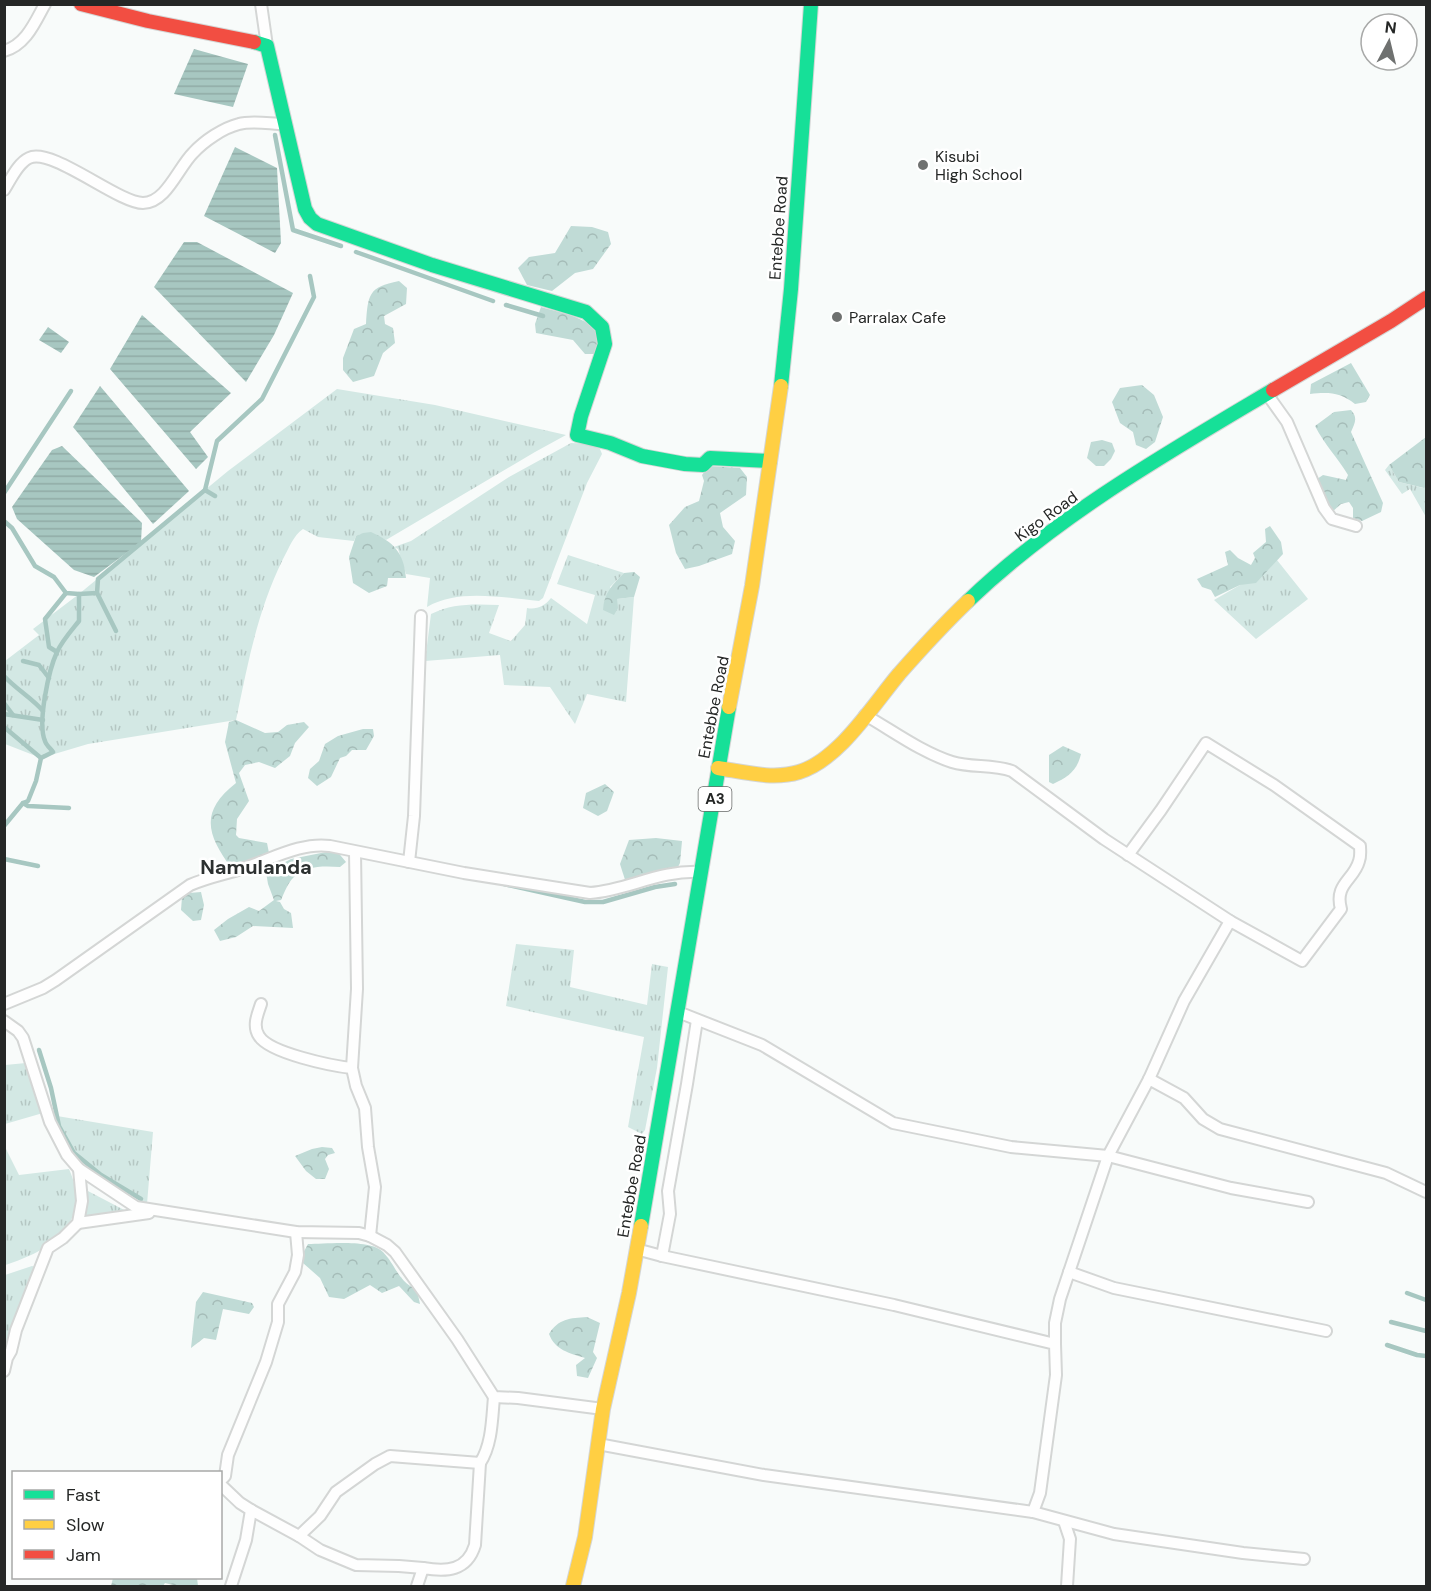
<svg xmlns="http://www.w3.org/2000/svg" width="1431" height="1591" font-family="'DM Sans',sans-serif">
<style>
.grass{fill:url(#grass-tufts)}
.forest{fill:url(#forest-crowns)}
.water{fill:url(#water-rules)}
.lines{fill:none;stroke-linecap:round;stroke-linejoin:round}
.stream{stroke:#a7c7c1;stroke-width:4.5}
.street-casing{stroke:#d4d6d5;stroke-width:14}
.fast-casing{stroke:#d4d6d5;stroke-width:16}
.slow-casing{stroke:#d4d6d5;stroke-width:16}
.jam-casing{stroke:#d4d6d5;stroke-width:16}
.street{stroke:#fefefe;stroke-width:10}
.fast{stroke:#16e098;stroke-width:14}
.slow{stroke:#ffcf43;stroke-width:14}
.jam{stroke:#f24e42;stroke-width:14}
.poi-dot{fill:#6f7170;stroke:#fff;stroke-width:2}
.labels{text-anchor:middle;stroke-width:5;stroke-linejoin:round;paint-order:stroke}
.shield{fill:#fff;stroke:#666867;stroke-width:1.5}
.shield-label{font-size:15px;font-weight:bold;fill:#252726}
.poi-label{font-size:16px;fill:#252726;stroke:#fff;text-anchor:start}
.street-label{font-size:16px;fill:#252726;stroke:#fff}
.quarter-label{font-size:20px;font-weight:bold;fill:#2c3030;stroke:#fff}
</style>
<defs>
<pattern id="grass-tufts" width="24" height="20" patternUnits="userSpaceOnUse" patternTransform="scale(1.5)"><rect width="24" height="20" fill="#d3e8e4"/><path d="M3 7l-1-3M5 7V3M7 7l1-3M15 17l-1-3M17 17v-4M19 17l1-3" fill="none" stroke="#b5c7c3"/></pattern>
<pattern id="forest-crowns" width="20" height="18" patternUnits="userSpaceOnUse" patternTransform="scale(1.5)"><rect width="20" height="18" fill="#c0dbd6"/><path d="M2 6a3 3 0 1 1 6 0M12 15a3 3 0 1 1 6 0" fill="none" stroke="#a5bcb8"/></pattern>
<pattern id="water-rules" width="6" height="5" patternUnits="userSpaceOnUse" patternTransform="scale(1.5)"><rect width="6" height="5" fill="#a7c7c1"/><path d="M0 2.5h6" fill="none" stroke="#90aba6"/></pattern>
</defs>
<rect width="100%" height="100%" fill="#f8fbfa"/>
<g class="grass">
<path d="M337,389L435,405L566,435L535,452L386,540C377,534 366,531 356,536L354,541L318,537L303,529C293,536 289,548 283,559C257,612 248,663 236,720L88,744L41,758L5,744V661L39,635L33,629L79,594L228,471Z"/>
<path d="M571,443L589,444L600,449L602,454L587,483L543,598L539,601C505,598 458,588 427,607L430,578L406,574L398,549L394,547L411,541L509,477Z"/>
<path d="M1389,465L1399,482L1423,488L1426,487V517L1410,489L1402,494L1385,470Z"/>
<path d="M568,555L624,573L610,587L617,599L634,597L626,702L587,694L575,724L550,687L504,685L500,655L425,661L431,614C453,603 474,604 499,605L489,633L511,641L525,625L527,608C536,610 545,606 551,598L587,624L595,595L557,584Z"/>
<path d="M1273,555L1308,599L1256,639L1214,600L1247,581Z"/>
<path d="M516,944L574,950L570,987L647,1005L652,964L668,967L657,1068L645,1130L642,1134L628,1127L644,1037L506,1006Z"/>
<path d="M26,1063L43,1113L5,1124V1065Z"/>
<path d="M57,1116L153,1132L147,1204C113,1173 67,1170 57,1116Z"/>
<path d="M4,1145L19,1175L69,1169C93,1223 51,1251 5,1265Z"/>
<path d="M86,1190L128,1212L124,1218L85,1216Z"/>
<path d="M32,1266L36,1267L5,1365V1275Z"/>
</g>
<g class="forest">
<path d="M571,226L592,227L608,232L611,244L593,269L575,273L552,291L527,285L518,268L529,257L555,253Z"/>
<path d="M399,281L407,288L406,304L384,316L385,324L393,328L395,343L383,353L374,376L353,382L343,370V358L354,329L366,324C368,295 368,287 399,281Z"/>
<path d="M541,307C557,312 597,318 598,339C598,343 595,350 594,354H585L573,340L536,333L535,324Z"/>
<path d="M1351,363L1370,395L1366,402L1355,404C1340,392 1328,392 1310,394L1311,384Z"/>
<path d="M1142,385L1154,395L1163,417L1155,442L1146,449L1136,445L1133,432L1120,423L1112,402L1120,388Z"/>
<path d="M1351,410C1358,418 1355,423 1351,432L1383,503L1381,512L1362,521L1353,518V508L1349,502L1341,504L1331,513L1314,481L1323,475L1346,480L1348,475C1338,458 1324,444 1315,426L1334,412Z"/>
<path d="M1426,437V487L1424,488L1399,482L1389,465Z"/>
<path d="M1102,440L1112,443L1115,451L1111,459L1104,466H1096L1087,458L1091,442Z"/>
<path d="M709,466L740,468L747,477L746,495L720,513L723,527L735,541L732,554L699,566L685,569L676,553L669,525L685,507L699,501L704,481L702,475Z"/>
<path d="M1270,526L1281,542L1283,554L1256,583L1240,585L1215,597L1211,590L1202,587L1197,579L1228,565L1225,552L1230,550L1238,558L1251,565L1255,558L1253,553L1266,542L1265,529Z"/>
<path d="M371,532C394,542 404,553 406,578H388L387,586L369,593L353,583L349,557L356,536L363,533Z"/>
<path d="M634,572L640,577L634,597L617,599L618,608L614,615L603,610C604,593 612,585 624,573Z"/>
<path d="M236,720L265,733L278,732L287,725L304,722L309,727L295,743L290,756L275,768L259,762L245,765L239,773L249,801L237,819L236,835L239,838L267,843L269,853L249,864L232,869C207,835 199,812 236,783L225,742L229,722Z"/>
<path d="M363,729H373L374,736L366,750H352L346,756L340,758L331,777L317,786L308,778L310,769L319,761L325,744L338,736Z"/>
<path d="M1063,746L1081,754C1077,771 1068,777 1053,784L1049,782V755Z"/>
<path d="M605,784L614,792L607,811L598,816L583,808L586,793Z"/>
<path d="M656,838L682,841L680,863L674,875L626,883L620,864L629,840Z"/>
<path d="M336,850L346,862L340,867C325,866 304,865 293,878C288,883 284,893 281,900L276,901L280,902L284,909L291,913L293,928L253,926L236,937L220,941L214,930L228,919L249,907L259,911L274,900L268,884L266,872L291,859Z"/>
<path d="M201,892L204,905L201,920L193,921L181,910L182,897L189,893Z"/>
<path d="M322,1147L332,1148L335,1153L328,1155L325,1159L329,1169L325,1179H316L306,1171L295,1156L312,1149Z"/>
<path d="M308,1244C326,1244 371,1239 383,1252C397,1267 397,1280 417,1290L420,1304L414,1302L399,1286L382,1293L370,1285L344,1299L329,1297L320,1278L303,1263L302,1255Z"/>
<path d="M203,1292L252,1303L254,1307L249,1314L223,1309L216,1340L204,1338L191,1348L196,1302Z"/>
<path d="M587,1317L600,1323L593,1352L597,1358L588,1378L577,1376L576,1365L585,1358C569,1353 555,1350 549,1334C558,1319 570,1318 587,1317Z"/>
<path d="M113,1578H197L198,1586H177L165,1583L163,1586H111Z"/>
</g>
<g class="water">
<path d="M194,49L248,64L233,107L174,94Z"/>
<path d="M235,147L277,168L281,243L275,253L204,216Z"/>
<path d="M184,242H197L293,293L274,335L246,382L154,287Z"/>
<path d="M142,315L231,393L190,432L208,457L196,469L110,369Z"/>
<path d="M48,327L69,342L61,353L39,340Z"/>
<path d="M100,386L189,491L153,524L73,427Z"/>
<path d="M62,446L142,523L141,542L94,577L74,570L17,519L12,507L52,450Z"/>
</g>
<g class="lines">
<g class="stream">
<path d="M275,135L293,230L341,246"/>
<path d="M356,252L493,301"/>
<path d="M506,305L543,316"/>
<path d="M205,490L217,441L262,399L314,297L310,276"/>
<path d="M4,493L71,391"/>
<path d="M4,521L12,528L35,566L54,577L66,593L79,594V621C71,631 62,641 57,652C49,669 37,723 45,741C46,745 51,749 53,752L41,758L36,781L28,801L23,803L4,826"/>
<path d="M97,593L116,631"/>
<path d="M79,594L97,593L98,579L205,490L215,496"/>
<path d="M57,652L49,647L45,619L66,593"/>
<path d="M23,661L39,665L49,678"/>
<path d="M4,676C17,690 32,698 43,711"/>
<path d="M4,703L13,715"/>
<path d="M4,714L43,720"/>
<path d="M4,727L41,758"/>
<path d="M23,803L28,806L69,808"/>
<path d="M4,859L38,866"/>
<path d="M504,884L585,902H603L655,887L675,884"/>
<path d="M39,1050L51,1088L59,1126L74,1153L101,1175L141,1199"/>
<path d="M1407,1293L1426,1300"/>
<path d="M1391,1322L1426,1331"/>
<path d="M1387,1345L1417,1355L1426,1356"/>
</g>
<defs>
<g id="street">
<path d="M261,4L267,46"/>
<path d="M4,51C26,45 35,22 45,4"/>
<path d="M4,190C11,179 18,163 29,158C52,147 118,203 143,203C166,203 178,168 193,153C204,141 223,128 239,124C252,120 271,124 285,124"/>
<path d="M1267,394L1287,422L1324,508L1332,519L1356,526"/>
<path d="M865,715C893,731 921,752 952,762C972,768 992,764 1012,771L1104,839L1230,921L1184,1001L1149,1079L1108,1156L1060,1299L1055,1323V1344"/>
<path d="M355,852L357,989L352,1068L356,1086L365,1108L368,1147L375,1187L370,1236"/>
<path d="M1128,855L1161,810L1206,743L1274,785L1360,846C1360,850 1361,856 1359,861C1354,880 1334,884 1341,909L1302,961L1230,921"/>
<path d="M409,862L414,816L421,616"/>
<path d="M4,1004L43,988L56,980L190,885C208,877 226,874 244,868C272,859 301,842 330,846L464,873L590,893C629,890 658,870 701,872"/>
<path d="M261,1004C258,1013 252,1026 259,1036C269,1053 332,1066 352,1068"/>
<path d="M678,1012L762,1045L893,1123L1011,1147L1108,1156L1231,1188L1308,1202"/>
<path d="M4,1021L18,1031L23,1038L50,1122L67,1155L79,1169L136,1207L296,1232L359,1233L370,1236L387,1245L395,1252L457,1339L494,1397L518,1398L603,1409"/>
<path d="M1149,1079L1184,1098L1203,1119L1220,1129L1386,1173L1426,1192"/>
<path d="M78,1223L149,1213"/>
<path d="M636,1249L662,1256L894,1305L1055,1344L1056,1375L1040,1493L1033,1512"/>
<path d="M662,1256L670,1214L668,1191L687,1084L697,1020"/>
<path d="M1069,1272L1114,1288L1326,1331"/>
<path d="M4,1371L7,1358L11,1351L16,1330L48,1248L63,1238L78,1223L82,1201L79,1169"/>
<path d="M598,1444L764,1475L1033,1512L1114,1534L1243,1553L1304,1559"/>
<path d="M220,1481L225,1476L228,1455L266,1362L278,1322V1304L295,1272L298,1255L296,1232"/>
<path d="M220,1484L240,1503L251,1510L246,1540L231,1586"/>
<path d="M251,1510L299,1536L320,1516L336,1492L375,1464L390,1456L480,1463"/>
<path d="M1064,1521L1070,1539L1067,1586"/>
<path d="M299,1536L320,1550L356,1565L399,1566L423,1568"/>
<path d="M417,1586L423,1568C447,1572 467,1571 475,1545L480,1463C492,1445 492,1419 494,1397"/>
</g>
<g id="fast">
<path d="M254,42L267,46L305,209L310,218L317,224L432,265L586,312L602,327L605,344L581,416L577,435L610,443L642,456L685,464L703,465L710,458L770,461"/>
<path d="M781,386L791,289L811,4"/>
<path d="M968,601C1058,515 1167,453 1273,390"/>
<path d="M641,1226L729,707"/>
</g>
<g id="slow">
<path d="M729,707L752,586L781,386"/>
<path d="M718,768C744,772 773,780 799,772C839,760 873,705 899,674C921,649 944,624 968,601"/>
<path d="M573,1586L585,1537L603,1409L629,1293L641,1226"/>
</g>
<g id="jam">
<path d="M81,4L148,21L254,42"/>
<path d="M1273,390L1391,321L1426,298"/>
</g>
</defs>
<use href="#street" class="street-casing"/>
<use href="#fast" class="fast-casing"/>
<use href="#slow" class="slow-casing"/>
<use href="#jam" class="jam-casing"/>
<use href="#street" class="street"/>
<use href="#fast" class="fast"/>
<use href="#slow" class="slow"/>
<use href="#jam" class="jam"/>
</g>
<g class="poi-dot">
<circle cx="923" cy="165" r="6"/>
<circle cx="837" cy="317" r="6"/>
</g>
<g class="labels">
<rect class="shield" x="698.5" y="787" width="33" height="24" rx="4.5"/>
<g class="shield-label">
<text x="715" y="804">A3</text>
</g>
<g class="poi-label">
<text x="935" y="162">Kisubi<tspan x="935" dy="18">High School</tspan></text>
<text x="849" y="323">Parralax Cafe</text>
</g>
<g class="street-label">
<text transform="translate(778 228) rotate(-86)" y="6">Entebbe Road</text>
<text transform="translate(1046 516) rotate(-36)" y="6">Kigo Road</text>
<text transform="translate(713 707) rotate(-79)" y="6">Entebbe Road</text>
<text transform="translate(631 1186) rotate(-80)" y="6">Entebbe Road</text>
</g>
<g class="quarter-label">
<text x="256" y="874">Namulanda</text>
</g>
</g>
<rect width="1431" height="1591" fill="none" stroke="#252726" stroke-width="12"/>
<rect x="12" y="1471" width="210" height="108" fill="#ffffff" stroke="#a8a9a8" stroke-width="1.5"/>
<rect x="24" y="1490" width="30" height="9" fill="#16e098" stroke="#a8a9a8" stroke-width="1.5"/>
<text x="66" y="1501" font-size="18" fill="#252726">Fast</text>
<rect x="24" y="1520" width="30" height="9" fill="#ffcf43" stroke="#a8a9a8" stroke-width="1.5"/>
<text x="66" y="1531" font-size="18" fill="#252726">Slow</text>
<rect x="24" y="1550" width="30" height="9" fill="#f24e42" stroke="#a8a9a8" stroke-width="1.5"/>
<text x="66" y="1561" font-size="18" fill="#252726">Jam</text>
<g transform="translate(1389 42) rotate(7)"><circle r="28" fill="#ffffff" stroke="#a8a9a8" stroke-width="1.5"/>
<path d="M0-4.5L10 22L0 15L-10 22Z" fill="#6f7170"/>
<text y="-9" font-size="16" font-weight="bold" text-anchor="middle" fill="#252726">N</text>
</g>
</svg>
